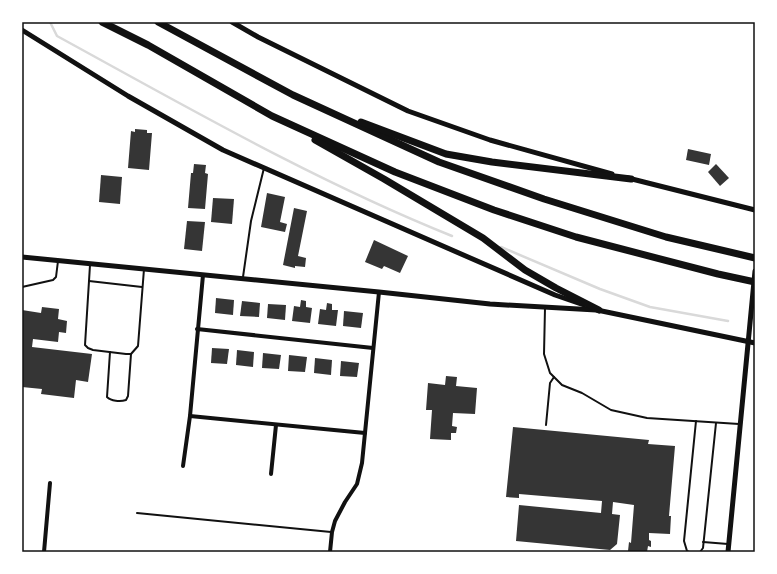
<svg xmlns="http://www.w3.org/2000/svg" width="777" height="574" font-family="Raleway,sans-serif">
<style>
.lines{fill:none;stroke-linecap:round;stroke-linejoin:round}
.stream{stroke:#d9d9d9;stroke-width:2.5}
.building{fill:#353535}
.service{stroke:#111;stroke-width:2}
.minor{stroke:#111;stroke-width:4}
.tertiary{stroke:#111;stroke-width:5}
.motorway{stroke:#111;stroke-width:7}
.neatline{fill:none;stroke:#111;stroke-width:1.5}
</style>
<rect width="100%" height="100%" fill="#fff"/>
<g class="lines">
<g class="stream">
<path d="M50,22L57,36C187,107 315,181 452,236"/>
<path d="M501,247L600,289L650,307L728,321"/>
</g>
</g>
<g class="building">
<path d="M135,129L147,130V133H152L149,170L128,168L131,131L135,132Z"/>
<path d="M688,149L711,154L709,165L686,160Z"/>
<path d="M194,164L206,165L205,173L208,174L205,209L188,208L191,173H193Z"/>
<path d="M716,164L729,178L720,186L708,172Z"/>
<path d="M101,175L122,177L120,204L99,202Z"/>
<path d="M267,193L285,197L280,222L287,224L285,232L261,227Z"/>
<path d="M213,198L234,199L232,224L211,222Z"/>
<path d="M294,208L307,211L298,256L306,258L305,267L295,266V268L283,265Z"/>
<path d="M187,221L205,222L202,251L184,249Z"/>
<path d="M374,240L408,256L400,273L384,266L382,269L365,262Z"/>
<path d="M216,298L234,300L233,315L215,313Z"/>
<path d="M301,300L306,301V307L312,308L310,323L292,321L294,306L300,307Z"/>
<path d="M242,301L260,303L259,317L240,316Z"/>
<path d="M327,303L332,304V310H338L336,326L318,324L320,309L326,310Z"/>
<path d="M268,304L286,305L285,320L267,318Z"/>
<path d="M42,307L59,309L58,319L67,321L66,333L59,332L58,342L33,339L32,347L92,354L88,382L76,380L74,398L41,394L42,389L22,387V310L41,313Z"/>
<path d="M344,311L363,313L361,328L343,326Z"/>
<path d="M212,348L229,349L227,364L211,363Z"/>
<path d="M237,350L254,352L253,367L236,365Z"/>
<path d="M263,353L281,355L279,369L262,368Z"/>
<path d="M289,355L307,357L305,372L288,371Z"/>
<path d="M315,358L332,360L331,375L314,373Z"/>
<path d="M341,361L359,363L357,377L340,376Z"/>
<path d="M446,376L457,377L456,386L477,388L475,414L453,413L452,426L457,427L456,433H451V440L430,439L432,410H426L428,383L445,385Z"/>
<path d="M513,427L649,440L648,444L675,446L669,516H671L670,534L649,533V540L651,541V547L648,546L647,552L628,551L629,542L631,543L634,505L613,502L612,514L620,515L617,544L610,550L516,541L519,505L601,513L602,501L519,494V498L506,497Z"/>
</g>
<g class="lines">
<g class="service">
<path d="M90,265L85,345L88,348L93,350L126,354H131L138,346L144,269"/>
<path d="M243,277L251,221L264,168"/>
<path d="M89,281L142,287"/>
<path d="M22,287L53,280L56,277L58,261"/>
<path d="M545,308L544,354L550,373L562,385L582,393L611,410L647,418L739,424"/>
<path d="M110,352L107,397C111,401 120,402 126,400L128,396L131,354"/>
<path d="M546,425L550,383L554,377"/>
<path d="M137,513L331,532"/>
<path d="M703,542L728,544"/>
<path d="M689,552L687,551L684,541L696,421"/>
<path d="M700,552L703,548L716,423"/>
</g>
<g class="minor">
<path d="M197,329L373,348"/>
<path d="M190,416L365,433"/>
<path d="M183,466L190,416L203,275"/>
<path d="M271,474L276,425"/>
<path d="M44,552L50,483"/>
<path d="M330,552L332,532L335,521L345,502L357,484L362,463L379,292"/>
</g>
<g class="tertiary">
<path d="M232,22L258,37L408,111L490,140L612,174"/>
<path d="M22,30L128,96L223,150L555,295L584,305"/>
<path d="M628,178L755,210"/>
<path d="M22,257L379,292L490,304L596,310"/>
<path d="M597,310L755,343"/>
<path d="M728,552L755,271"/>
</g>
<g class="motorway">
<path d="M102,22L148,45L272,116L395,172L494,210L576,237L718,274L755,282"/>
<path d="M158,22L293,95L439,162L544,199L666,237L755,258"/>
<path d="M361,122L446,154L492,162L631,179"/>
<path d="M315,140L384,179L483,238L525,270L556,288L599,310"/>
</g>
</g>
<rect width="777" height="574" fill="none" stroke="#ffffff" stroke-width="46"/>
<rect x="23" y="23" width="731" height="528" class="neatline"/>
</svg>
